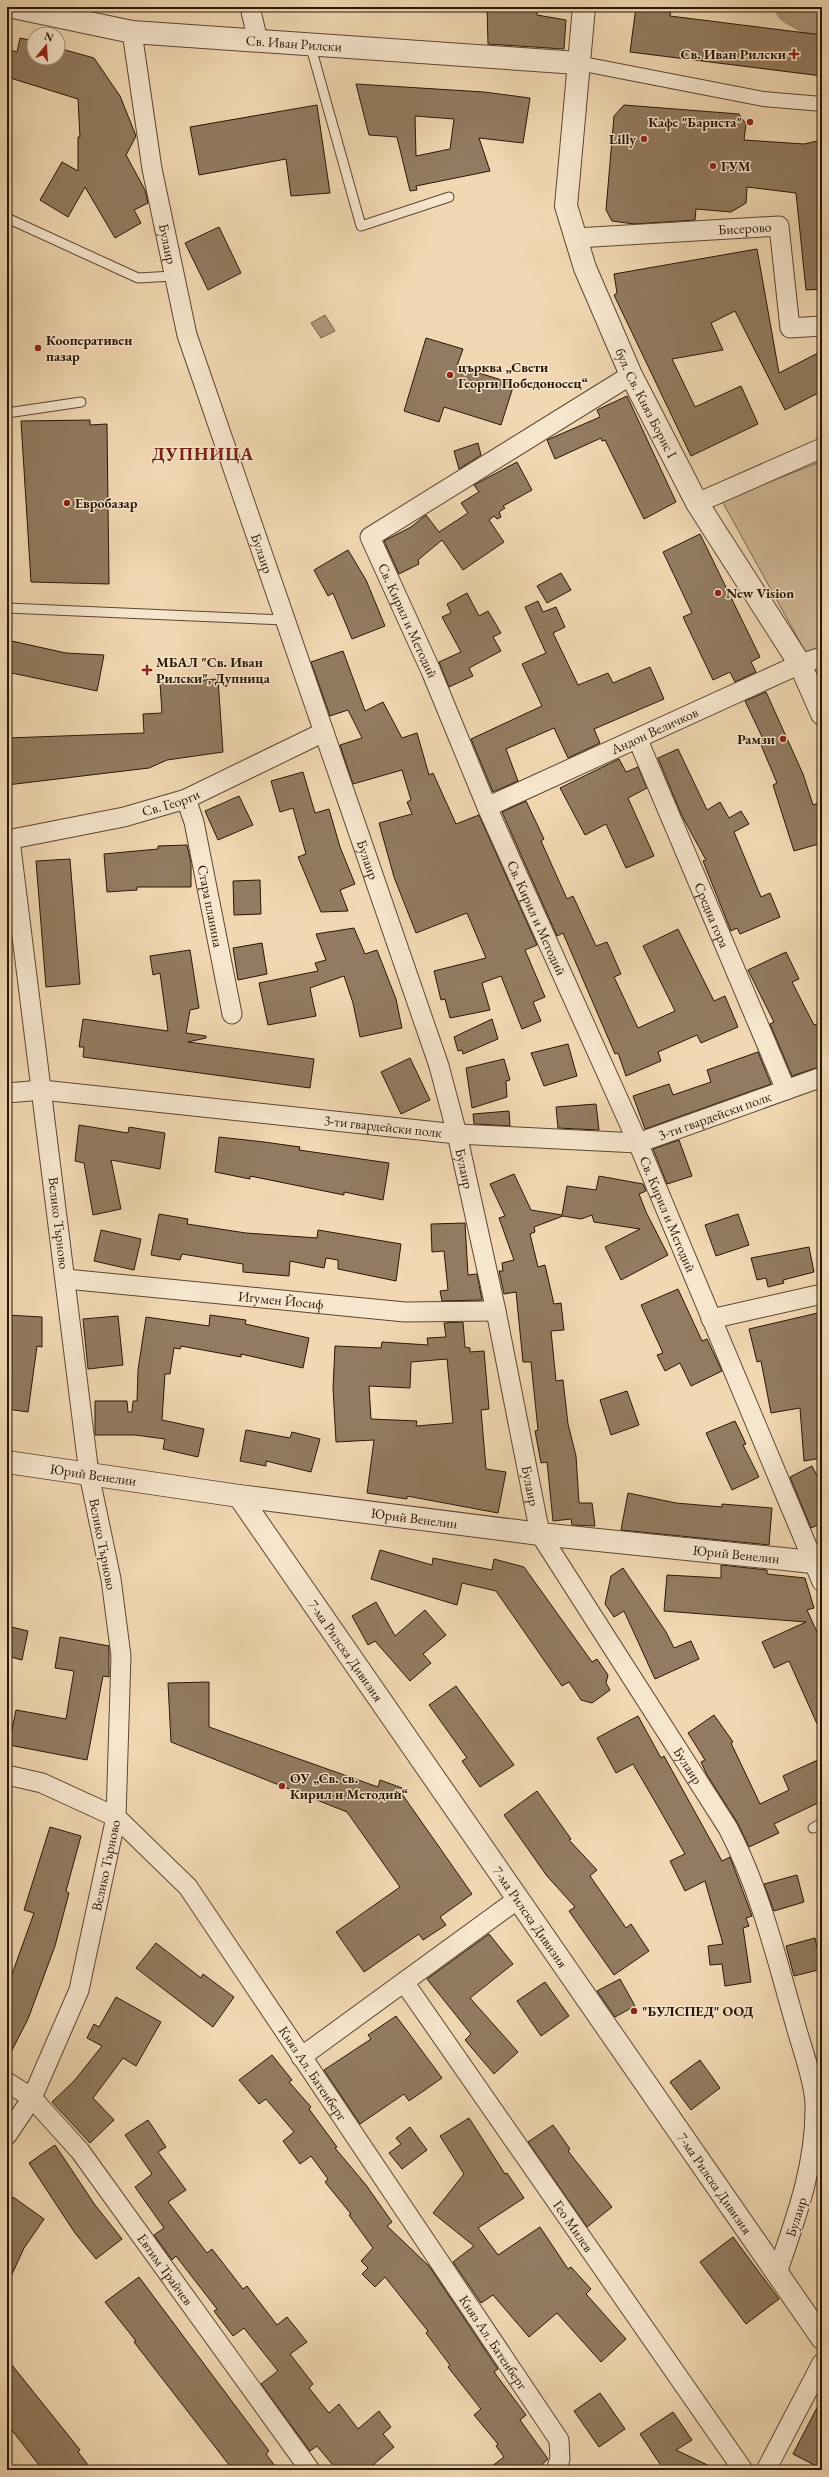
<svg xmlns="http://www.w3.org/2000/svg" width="829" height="2477" font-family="'EB Garamond',serif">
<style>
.green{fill:#cfb795;stroke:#7d664e}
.water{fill:#ae9678;stroke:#7a634b}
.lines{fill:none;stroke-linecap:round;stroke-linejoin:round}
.river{stroke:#ae9678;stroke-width:36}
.building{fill:#927b60;stroke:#2b1607;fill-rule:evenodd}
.service-casing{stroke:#5c4632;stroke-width:11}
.pedestrian-casing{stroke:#5c4632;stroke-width:16}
.minor-casing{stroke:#5c4632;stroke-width:21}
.tertiary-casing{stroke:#5c4632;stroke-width:24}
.service{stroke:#f6e6cd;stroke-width:9}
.pedestrian{stroke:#f6e6cd;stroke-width:14}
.minor{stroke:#f6e6cd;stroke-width:19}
.tertiary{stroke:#f6e6cd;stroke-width:22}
.poi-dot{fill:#8f2418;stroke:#f6e6cd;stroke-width:1.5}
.labels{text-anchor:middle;stroke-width:3;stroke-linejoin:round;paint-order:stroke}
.street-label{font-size:14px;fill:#2b1607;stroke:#f6e6cd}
.poi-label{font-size:14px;font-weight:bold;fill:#2b1607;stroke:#f6e6cd;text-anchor:start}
.district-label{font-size:18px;font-weight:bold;letter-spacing:1px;fill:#7a1f14;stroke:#f6e6cd}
</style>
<rect width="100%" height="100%" fill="#f1d8b2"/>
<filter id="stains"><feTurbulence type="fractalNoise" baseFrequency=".005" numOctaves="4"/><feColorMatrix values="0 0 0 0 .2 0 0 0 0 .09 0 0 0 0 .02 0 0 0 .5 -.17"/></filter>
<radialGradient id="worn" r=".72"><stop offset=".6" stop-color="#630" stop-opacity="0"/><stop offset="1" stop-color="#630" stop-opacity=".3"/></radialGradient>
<path class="green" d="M822,461V648L806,653L722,501Z"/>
<path class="water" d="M325,315L335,331L321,338L311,323Z"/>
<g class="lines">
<path class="river" d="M793,7L822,24"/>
</g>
<g class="building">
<path d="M487,7H537V15L566,20L564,49L488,44Z"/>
<path d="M636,7H671L670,16L822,35V76L630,52Z"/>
<path d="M20,38L34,41V58H58V48L94,58L120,96L136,136L126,155L145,190L148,203L134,210L141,223L115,238L85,187L68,217L40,200L62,162L78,171V137H80L78,99L7,77V49L17,52Z"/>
<path d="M356,84L484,92L530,98L523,143L479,138L490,171L416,186L417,190L410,191L397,137L369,135ZM415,116L454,119L450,149L416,156Z"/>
<path d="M317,105L330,193L291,196L286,159L199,175L190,127Z"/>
<path d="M624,105L739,114L746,124L744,140L804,144L822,140V289L806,290L796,193L747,187L746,203L731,212L696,209L695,220L634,224L612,221L606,210L614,116Z"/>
<path d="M219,227L241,273L208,290L185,243Z"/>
<path d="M757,249L779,373L822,351V391L785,410L735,311L711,323L723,350L672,359L695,407L741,386L758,424L691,456L614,295L617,293L614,274Z"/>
<path d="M426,338L463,349L457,366L514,384L501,425L444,407L439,422L404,411Z"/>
<path d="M627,396L676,502L644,519L605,440L602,441L601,438L555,459L547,440L600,417L597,410Z"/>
<path d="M90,420V425L107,424L109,584L31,582L21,421Z"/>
<path d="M478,443L481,455L459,469L454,451Z"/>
<path d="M517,462L532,490L503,506L505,508L499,512L501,517L497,519L494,516L489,520L504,542L463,570L442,540L418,560L419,564L399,574L384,541L411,527L426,515L439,532L468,513L461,503L479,492L474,485Z"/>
<path d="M700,534L760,657L751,662L756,672L735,682L730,672L713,680L683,617L692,613L663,552Z"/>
<path d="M348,550L366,580L385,626L352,639L333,593L328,596L314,570Z"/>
<path d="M561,573L571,590L547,603L537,586Z"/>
<path d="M467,593L479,616L488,611L501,633L493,637L501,651L469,668L473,676L449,687L439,662L461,652L442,617L451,613L447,604Z"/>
<path d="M538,601L543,612L556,607L565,627L553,633L578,685L608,673L613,683L650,667L664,699L594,729L600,743L568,758L554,728L506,749L518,781L493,792L471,739L542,706L522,664L546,653L525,607Z"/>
<path d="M7,640L66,653L104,655L97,691L7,672Z"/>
<path d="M343,651L365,711L383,702L402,738L417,733L429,775L433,773L456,824L479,815L537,945L525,950L545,997L533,1002L541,1021L522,1029L501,976L482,983L490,1010L450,1018L445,999L441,1000L434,971L486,958L467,913L416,933L394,877L379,823L412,814L407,802L411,800L402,770L353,784L340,745L362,738L348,710L330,716L311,662Z"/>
<path d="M218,679L223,752L167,760L149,768L7,785V738L144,733L143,714L162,713L160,683Z"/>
<path d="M766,692L803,774L813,805L818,803L822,818V843L794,851L773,785L777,783L761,745L765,743L745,701Z"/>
<path d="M678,749L707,810L720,802L729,818L741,811L749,824L734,832L761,897L770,893L780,917L740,934L737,928L731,931L703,861L706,860L682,816L658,758Z"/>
<path d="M619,759L626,772L638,767L647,788L628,798L654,856L626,868L606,824L585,835L560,788Z"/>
<path d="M303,772L315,813L329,809L340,847L355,884L340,890L348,911L321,912L298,857L306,854L293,808L280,812L271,781Z"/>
<path d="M239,796L253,825L218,840L205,811Z"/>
<path d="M526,801L544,839L541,841L567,899L573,896L596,946L607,942L621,974L614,977L638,1028L675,1011L643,946L678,929L714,1001L725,996L738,1027L701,1043L697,1035L658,1052L661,1061L626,1076L618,1053L615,1054L563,933L557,936L502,812Z"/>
<path d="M187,845L191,863V887H137V890L107,892L104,854L158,849V846Z"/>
<path d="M70,859L80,984L46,987L36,861Z"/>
<path d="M260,880L261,914L234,915L233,881Z"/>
<path d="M354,928L365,954L377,950L396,999L402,1028L360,1037L353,1003L344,976L310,988L316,1016L268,1025L259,983L318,971L315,963L326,960L316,934Z"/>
<path d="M262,943L267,974L238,980L233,948Z"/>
<path d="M190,950L199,1008L190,1010L186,1033L206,1036V1038L188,1042L314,1059L310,1088L83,1057L84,1047H79L83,1019L168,1031L160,973L153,975L150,956Z"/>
<path d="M786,952L799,979L792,982L814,1025L822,1022V1066L792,1076L770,1024L774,1022L748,970Z"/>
<path d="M492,1019L498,1039L463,1054L462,1050L458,1051L454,1037Z"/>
<path d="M568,1044L577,1076L544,1086L531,1053Z"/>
<path d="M758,1052L771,1084L645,1129L633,1096L669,1084L673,1095L711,1082L707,1070Z"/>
<path d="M410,1058L430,1100L401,1114L381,1072Z"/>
<path d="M504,1059L510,1080L506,1081L507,1097L472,1108L466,1068Z"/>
<path d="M596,1104L599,1130L558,1128L556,1107Z"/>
<path d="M509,1111L510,1126L474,1124L473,1114Z"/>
<path d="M79,1125L128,1133L129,1127L165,1133L160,1169L111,1160L121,1209L93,1215L84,1163L75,1161Z"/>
<path d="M219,1137L264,1142L300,1147L299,1150L389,1163L383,1200L344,1192V1195L250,1176V1179L215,1172Z"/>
<path d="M679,1140L692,1176L667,1184L653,1149Z"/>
<path d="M514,1174L531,1210L562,1215L567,1186L596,1190L599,1176L643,1184L646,1191L639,1194L646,1212L668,1255L621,1280L605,1247L640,1229L594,1222L592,1215L581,1219L563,1216L534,1227L535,1232L530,1234L538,1267L545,1265L554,1304L561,1303L564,1330L551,1331L556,1381L563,1380L568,1424L576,1456L579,1503H592L595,1526L572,1525L571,1519L553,1521L547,1462L541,1463L535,1431L538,1430L531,1362H523L516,1292L504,1294L499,1271H503L502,1263L514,1260L499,1218L505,1216L490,1184Z"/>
<path d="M159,1214L188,1219L187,1224L246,1233L317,1238L318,1230L401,1244L396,1281L338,1269V1260L326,1258L324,1268L290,1261L289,1276L243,1272V1264L182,1254L180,1260L151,1255Z"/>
<path d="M738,1214L749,1245L716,1256L705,1225Z"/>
<path d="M465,1223L468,1275L477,1274L482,1300L442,1301L440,1291L448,1290L444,1251L432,1252L431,1224Z"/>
<path d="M101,1230L141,1239L134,1270L94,1261Z"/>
<path d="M809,1247L814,1272L783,1280L784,1283L768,1287L766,1278L757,1280L751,1258Z"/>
<path d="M678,1289L702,1341L707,1339L722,1371L691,1386L680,1363L665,1371L657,1355L663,1353L641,1305Z"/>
<path d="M822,1312V1458L804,1461L800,1408L771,1413L761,1361L757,1362L749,1329Z"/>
<path d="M7,1315L42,1317V1347L37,1346L28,1412L7,1409Z"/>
<path d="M210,1315L246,1320L245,1324L309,1338L303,1368L241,1354V1357L181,1346L180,1349L174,1348L170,1374H165L162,1420L204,1429L198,1457L163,1449L165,1439L135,1435H95V1401H127L128,1412H132L133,1401H137L138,1370L146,1317L209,1326Z"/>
<path d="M118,1316L123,1365L88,1369L83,1319Z"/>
<path d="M463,1322L465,1347L470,1348V1352L484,1351L489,1409L481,1410L486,1469L506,1472L498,1513L407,1496V1499L367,1493L374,1440L336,1442L333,1388L335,1346L381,1348L382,1342L428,1345L427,1338L446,1337L444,1323ZM447,1359L453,1423L416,1426L417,1421L371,1419L369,1386L410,1388L411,1362Z"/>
<path d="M627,1391L639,1425L611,1435L600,1400Z"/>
<path d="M735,1421L746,1444L743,1445L759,1477L732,1490L706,1433Z"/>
<path d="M246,1430L290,1438L292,1432L320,1439L311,1472L266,1461V1466L240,1461Z"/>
<path d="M812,1466L822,1486V1523L811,1528L790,1477Z"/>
<path d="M628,1493L676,1503L722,1507V1504L772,1508L769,1545L621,1530Z"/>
<path d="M380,1550L432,1565L433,1558L492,1570L494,1559L524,1567L592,1662L597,1659L608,1675L606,1683L610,1690L592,1703L581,1700L569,1682L562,1686L496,1591L462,1583L457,1605L371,1579Z"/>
<path d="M721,1565L767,1570V1574L805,1578L814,1608L807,1610L822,1643V1735L789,1661L774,1668L762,1642L806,1622L664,1611L667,1575L721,1578Z"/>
<path d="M623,1568L666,1632L674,1648L691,1641L699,1659L655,1679L624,1611L614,1617L605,1604L611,1576Z"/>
<path d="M376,1602L395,1636L425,1610L446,1635L423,1654L431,1663L410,1681L375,1641L368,1645L352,1616Z"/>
<path d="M7,1626L28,1631L22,1660L7,1656Z"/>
<path d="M60,1637L109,1646V1677L103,1676L87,1760L9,1745L16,1710L66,1719L74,1671L55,1668Z"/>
<path d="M209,1682V1727L378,1787L380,1780L402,1788V1794L472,1894L440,1917L446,1925L423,1940L419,1934L364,1972L336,1932L400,1887L347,1812L171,1742L168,1683Z"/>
<path d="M456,1686L514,1765L480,1787L462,1761L467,1758L429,1705Z"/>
<path d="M714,1715L733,1742L731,1743L760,1804L789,1790L783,1776L822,1758V1801L774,1824L779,1833L749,1847L737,1822L707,1775L701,1762L705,1760L688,1733Z"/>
<path d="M638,1716L661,1758L664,1756L722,1861L730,1857L752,1916L746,1918L749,1926L743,1928L751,1982L725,1986L722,1964L710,1965L708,1946L723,1944L705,1881L685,1891L670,1861L685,1854L657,1805L633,1764L616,1773L597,1738Z"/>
<path d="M537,1791L571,1839L569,1840L597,1870L590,1876L626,1928L631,1924L649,1951L614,1975L569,1911L575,1907L547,1876L504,1815Z"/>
<path d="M50,1827L81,1836L66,1891L69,1893L55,1946L28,2019L7,2060V1976L11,1977L34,1913L24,1910Z"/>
<path d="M797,1875L804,1902L774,1911L764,1884Z"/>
<path d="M489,1934L513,1964L470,1998L518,2052L494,2074L465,2040L471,2034L427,1979Z"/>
<path d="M815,1938L822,1969L794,1976L786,1946Z"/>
<path d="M156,1943L201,1978L203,1974L234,1997L213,2027L136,1968Z"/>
<path d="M620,1979L635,2006L615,2017L597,1991Z"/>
<path d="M545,1982L569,2016L541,2036L517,2001Z"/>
<path d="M116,1997L161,2022L136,2066L123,2058L93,2098L114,2120L90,2143L52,2102L74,2081L102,2046L87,2038L94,2024L99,2027Z"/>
<path d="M396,2016L442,2078L409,2101L404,2094L360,2124L324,2070L371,2039L368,2035Z"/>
<path d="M272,2055L292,2080L289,2082L311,2107L309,2109L337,2147L335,2148L366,2185L392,2222L387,2226L429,2266L498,2369L494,2372L526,2415L520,2420L548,2459L536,2470H487L504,2457L496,2446L498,2444L474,2415L481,2409L448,2367L450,2365L426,2333L428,2331L385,2277L375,2287L362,2274L368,2268L361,2261L373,2248L349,2215L351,2214L325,2182L328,2179L311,2156L300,2164L283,2141L294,2132L266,2099L259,2104L239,2080Z"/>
<path d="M700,2060L720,2088L691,2110L670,2082Z"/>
<path d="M469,2118L505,2174L507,2173L524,2198L478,2228L498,2255L540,2227L568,2269L571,2267L591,2289L586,2294L626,2339L601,2362L557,2313L529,2337L493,2295L481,2303L453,2262L474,2246L433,2213L464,2174L440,2136Z"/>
<path d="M148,2120L166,2147L158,2152L186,2190L168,2202L207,2253L212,2249L243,2289L247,2286L277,2325L287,2317L307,2342L290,2354L313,2384L309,2388L329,2413L339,2404L358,2429L379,2411L391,2427L383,2434L394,2447L367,2470H337L317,2446L310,2451L261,2384L278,2371L244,2328L233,2336L214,2311L217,2309L176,2256L172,2260L154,2235L164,2228L135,2187L152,2174L125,2135Z"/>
<path d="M553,2125L570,2149L568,2151L612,2207L587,2227L528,2142Z"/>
<path d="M410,2127L427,2150L402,2169L389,2153L401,2144L396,2138Z"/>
<path d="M55,2145L95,2205L122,2239L96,2259L75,2233L29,2163Z"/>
<path d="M13,2197L44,2219L24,2248L7,2285V2206Z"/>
<path d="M733,2237L779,2299L746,2324L700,2262Z"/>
<path d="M139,2277L269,2451L266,2454L278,2470H233L134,2342L136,2341L105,2302Z"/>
<path d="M7,2359L80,2450L78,2452L92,2470H43L7,2424Z"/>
<path d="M600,2393L625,2429L599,2447L574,2411Z"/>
<path d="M822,2398V2469L793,2454Z"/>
<path d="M673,2412L692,2440L676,2450L718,2470H664L640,2434Z"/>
</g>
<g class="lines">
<defs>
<g id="service">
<path d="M310,44L361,226L449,197"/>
<path d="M7,218L138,278L173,276"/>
<path d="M7,413L81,402"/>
<path d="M7,608L285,620"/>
<path d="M813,1828L822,1823"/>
</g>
<path id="pedestrian" d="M578,63L763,99L822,104"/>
<g id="minor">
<path d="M250,7L258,41"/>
<path id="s1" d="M132,32L152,169L187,335L439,1066L457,1134L496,1311L540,1534L728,1828C760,1890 776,1956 795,2023C801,2046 815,2082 815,2105C816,2164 796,2218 777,2273"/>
<path id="s2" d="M576,238L779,226L790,328L822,326"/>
<path id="s3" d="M631,375L370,537L431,671L487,807L638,1143L822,1582"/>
<path d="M697,503L822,448"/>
<path id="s4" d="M638,740L786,1090"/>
<path id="s5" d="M186,799L194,822L232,1014"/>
<path id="s6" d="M487,807L800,664L822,657"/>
<path id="s7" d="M7,840L124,817L186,799L324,732"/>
<path id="s8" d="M7,1093L42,1090L457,1134L638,1143L822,1077"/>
<path id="s9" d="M66,1279L405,1312L496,1311"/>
<path d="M711,1319L822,1294"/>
<path id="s10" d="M7,1775L42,1783L116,1817L188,1887L559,2440L560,2459L556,2470"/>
<path id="s11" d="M404,1982L743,2470"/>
<path d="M301,2057L518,1899"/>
<path id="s12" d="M7,2082L32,2098L80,2151L310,2470"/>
<path id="s13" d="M7,2135L32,2098L79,1990L116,1817L121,1656L111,1579L89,1474L10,840"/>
<path d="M766,2470L822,2363"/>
</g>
<g id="tertiary">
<path id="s14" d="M13,7L132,32L578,63"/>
<path id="s15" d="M584,7L566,206L585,268L631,375L697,503L800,664L822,714"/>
<path id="s16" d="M7,1462L239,1496L540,1534L813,1562L822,1560"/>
<path id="s17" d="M239,1496L822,2338"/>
</g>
</defs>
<use href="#service" class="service-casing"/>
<use href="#pedestrian" class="pedestrian-casing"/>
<use href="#minor" class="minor-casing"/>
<use href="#tertiary" class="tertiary-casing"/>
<use href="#service" class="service"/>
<use href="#pedestrian" class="pedestrian"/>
<use href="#minor" class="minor"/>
<use href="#tertiary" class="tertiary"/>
</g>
<g class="poi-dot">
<path d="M792 48h4v4h4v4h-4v4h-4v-4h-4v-4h4z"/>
<circle cx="750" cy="122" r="4"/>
<circle cx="644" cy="139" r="4"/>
<circle cx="713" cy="166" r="4"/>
<circle cx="38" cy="348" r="4"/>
<circle cx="450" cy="375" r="4"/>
<circle cx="67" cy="503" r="4"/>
<circle cx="718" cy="593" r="4"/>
<path d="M145 664h4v4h4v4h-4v4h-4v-4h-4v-4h4z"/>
<circle cx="783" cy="739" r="4"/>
<circle cx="282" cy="1786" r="4"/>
<circle cx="634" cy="2011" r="4"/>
</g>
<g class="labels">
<g class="street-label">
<text dy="5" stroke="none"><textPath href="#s14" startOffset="284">Св. Иван Рилски</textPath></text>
<text dy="5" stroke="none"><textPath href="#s2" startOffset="169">Бисерово</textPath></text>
<text dy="5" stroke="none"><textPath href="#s1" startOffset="215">Булаир</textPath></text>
<text dy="5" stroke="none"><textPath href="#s15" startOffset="413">бул. Св. Княз Борис I</textPath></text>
<text dy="5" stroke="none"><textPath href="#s1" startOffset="539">Булаир</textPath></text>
<text dy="5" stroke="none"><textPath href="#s3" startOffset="399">Св. Кирил и Методий</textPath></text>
<text dy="5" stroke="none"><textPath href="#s6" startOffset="184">Андон Величков</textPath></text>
<text dy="5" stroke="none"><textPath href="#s7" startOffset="168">Св. Георги</textPath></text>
<text dy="5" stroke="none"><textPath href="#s1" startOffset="863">Булаир</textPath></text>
<text dy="5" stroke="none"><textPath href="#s5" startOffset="110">Стара планина</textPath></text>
<text dy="5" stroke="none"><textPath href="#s4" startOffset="190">Средна гора</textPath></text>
<text dy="5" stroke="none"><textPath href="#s3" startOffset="723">Св. Кирил и Методий</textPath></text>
<text dy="5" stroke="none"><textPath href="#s8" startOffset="715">3-ти гвардейски полк</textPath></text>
<text dy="5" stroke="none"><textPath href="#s8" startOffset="378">3-ти гвардейски полк</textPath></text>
<text dy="5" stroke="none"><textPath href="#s1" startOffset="1187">Булаир</textPath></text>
<text dy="5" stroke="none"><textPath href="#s3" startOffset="1047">Св. Кирил и Методий</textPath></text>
<text transform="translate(59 1223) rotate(83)" y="5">Велико Търново</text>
<text dy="5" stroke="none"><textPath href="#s9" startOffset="216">Игумен Йосиф</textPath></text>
<text dy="5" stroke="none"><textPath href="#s16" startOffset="87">Юрий Венелин</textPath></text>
<text dy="5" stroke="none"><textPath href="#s1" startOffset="1511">Булаир</textPath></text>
<text dy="5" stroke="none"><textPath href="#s16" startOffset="411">Юрий Венелин</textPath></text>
<text transform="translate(103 1544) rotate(79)" y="5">Велико Търново</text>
<text dy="5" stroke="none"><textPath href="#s16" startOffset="735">Юрий Венелин</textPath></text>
<text dy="5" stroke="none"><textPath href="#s17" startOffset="188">7-ма Рилска Дивизия</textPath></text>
<text dy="5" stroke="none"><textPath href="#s1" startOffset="1835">Булаир</textPath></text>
<text dy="5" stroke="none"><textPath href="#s13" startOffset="290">Велико Търново</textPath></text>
<text dy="5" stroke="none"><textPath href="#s17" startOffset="512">7-ма Рилска Дивизия</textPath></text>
<text dy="5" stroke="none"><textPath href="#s10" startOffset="442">Княз Ал. Батенберг</textPath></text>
<text dy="5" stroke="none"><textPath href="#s17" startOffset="836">7-ма Рилска Дивизия</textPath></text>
<text transform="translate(796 2217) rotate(-72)" y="5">Булаир</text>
<text dy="5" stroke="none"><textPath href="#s11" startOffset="297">Гео Милев</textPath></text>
<text dy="5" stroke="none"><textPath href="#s12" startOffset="247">Евтим Трайчев</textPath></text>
<text dy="5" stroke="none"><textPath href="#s10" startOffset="766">Княз Ал. Батенберг</textPath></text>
</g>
<g class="poi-label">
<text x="786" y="59" text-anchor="end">Св. Иван Рилски</text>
<text x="742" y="127" text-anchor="end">Кафе "Бариста"</text>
<text x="636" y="144" text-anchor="end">Lilly</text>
<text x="721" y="171">ГУМ</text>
<text x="46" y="345">Кооперативен<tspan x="46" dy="16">пазар</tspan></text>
<text x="458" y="372">църква „Свети<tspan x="458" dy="16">Георги Победоносец“</tspan></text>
<text x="75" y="508">Евробазар</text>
<text x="726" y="598">New Vision</text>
<text x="156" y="667">МБАЛ "Св. Иван<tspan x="156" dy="16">Рилски", Дупница</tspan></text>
<text x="775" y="744" text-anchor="end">Рамзи</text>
<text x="290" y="1783">ОУ „Св. св.<tspan x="290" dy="16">Кирил и Методий“</tspan></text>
<text x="642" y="2016">"БУЛСПЕД" ООД</text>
</g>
<g class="district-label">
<text x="203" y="460">ДУПНИЦА</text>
</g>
</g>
<rect width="829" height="2477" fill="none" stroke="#f1d8b2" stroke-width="24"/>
<rect x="8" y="8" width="813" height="2461" fill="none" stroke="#2b1607" stroke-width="2"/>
<rect x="12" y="12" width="805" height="2453" fill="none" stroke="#2b1607"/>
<g transform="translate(46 46) rotate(18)"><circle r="19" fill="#f6e6cd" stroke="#a5937e"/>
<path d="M0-3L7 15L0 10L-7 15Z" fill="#8f2418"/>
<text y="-6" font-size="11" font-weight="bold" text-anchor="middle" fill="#2b1607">N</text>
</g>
<rect width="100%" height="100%" filter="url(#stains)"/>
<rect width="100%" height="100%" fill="url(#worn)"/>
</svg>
